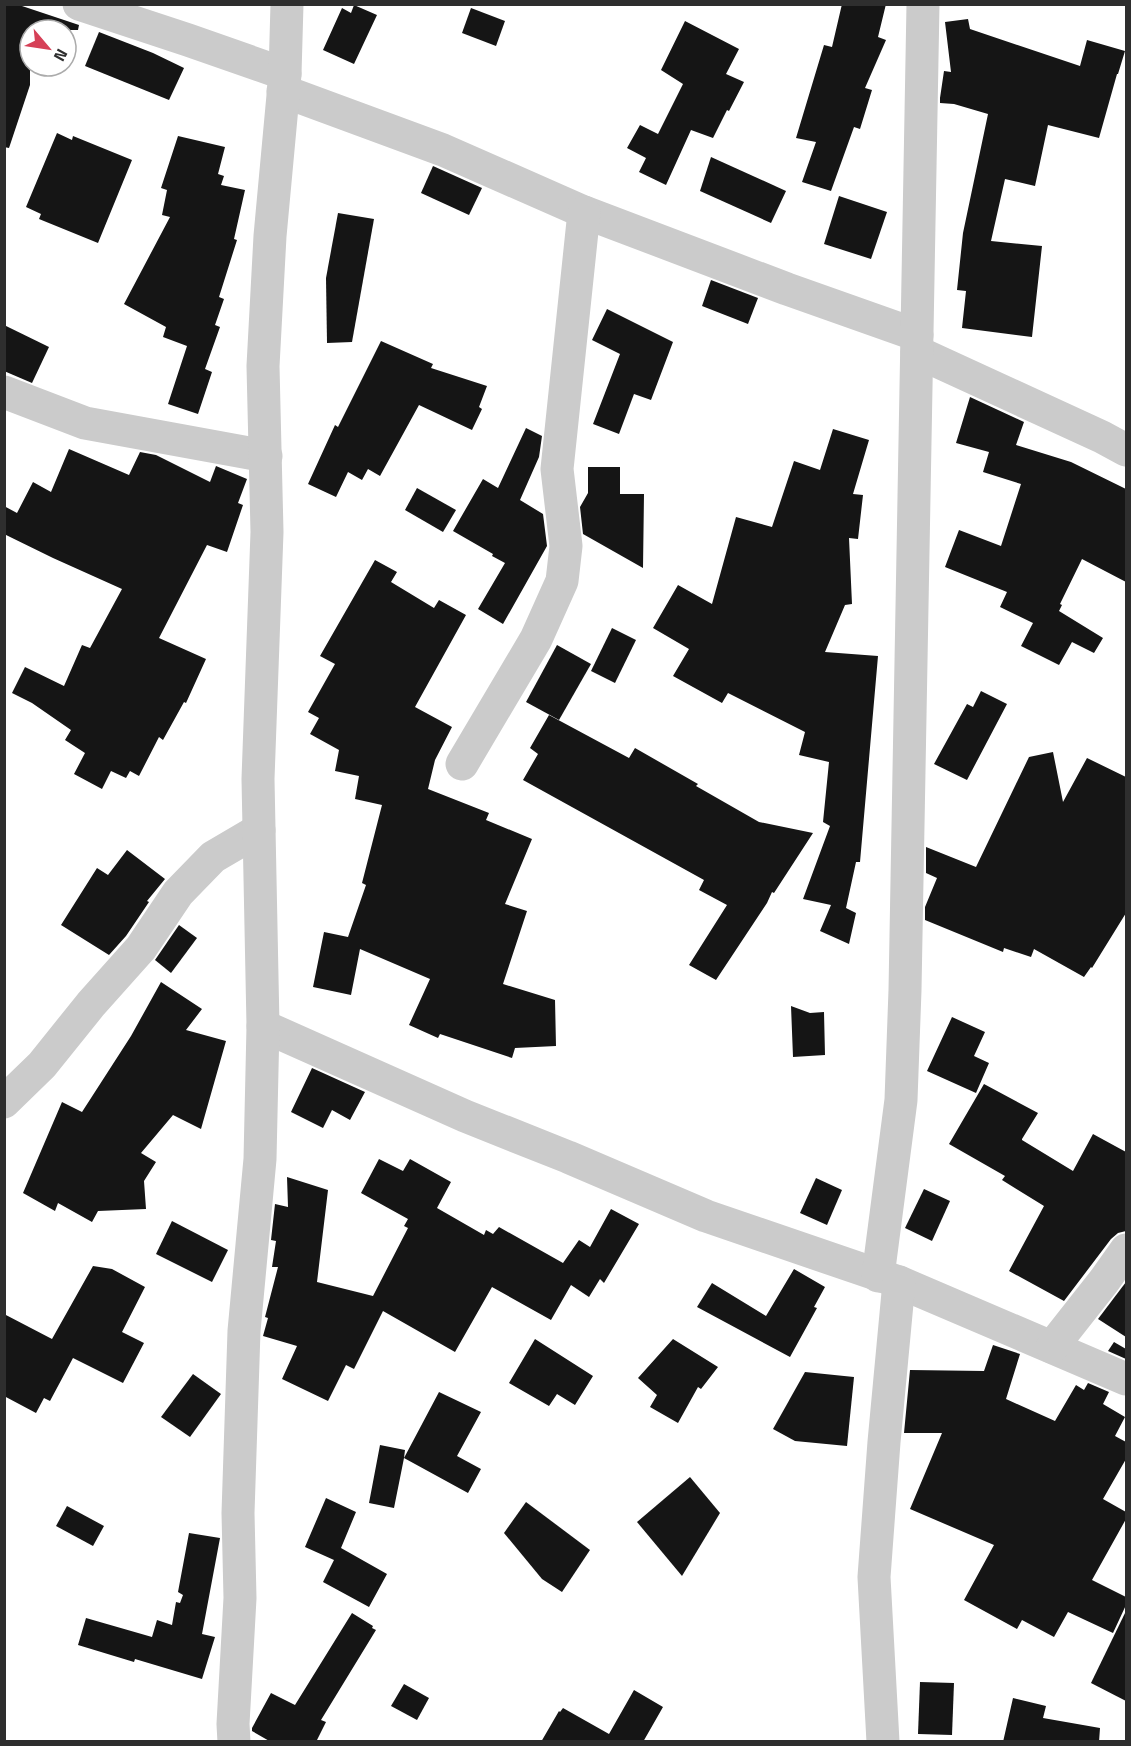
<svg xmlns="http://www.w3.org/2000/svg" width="1131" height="1746" font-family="'Titillium Web',sans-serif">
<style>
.building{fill:#151515}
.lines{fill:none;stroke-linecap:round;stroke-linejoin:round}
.minor{stroke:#cbcbcb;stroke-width:33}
</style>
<rect width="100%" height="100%" fill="#fff"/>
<g class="building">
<path d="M4,4H16L79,25L78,30H30V85L9,148L4,147Z"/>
<path d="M842,4H886L878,37L886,40L865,88L872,90L860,129L854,127L831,191L802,182L816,142L796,138L824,45L832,47Z"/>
<path d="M354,5L377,15L354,64L323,50L342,8L351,13Z"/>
<path d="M471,8L505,21L496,46L462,33Z"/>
<path d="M968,19L970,29L1080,66L1087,40L1125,51L1118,74H1117L1099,138L1048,125L1035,186L1005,179L991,241L1042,246L1032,337L962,328L966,291L957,290L963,233L988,114L954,104L940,103V98L944,71L951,72L945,22Z"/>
<path d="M685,21L739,49L726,74L744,82L729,111L727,110L713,138L691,130L666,185L639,172L646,158L627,148L640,125L658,134L683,84L661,70Z"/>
<path d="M99,32L153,53L184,68L169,100L85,66Z"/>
<path d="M57,133L72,140L73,136L132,160L98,243L39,219L41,214L26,207Z"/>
<path d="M178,136L225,147L218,174L224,176L221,185L245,190L234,239L237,240L219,297L224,299L215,325L220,327L205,369L212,372L198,414L168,404L187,346L163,337L166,327L124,304L170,217L162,215L167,190L161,188Z"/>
<path d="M711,157L786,191L771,223L700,191Z"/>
<path d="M433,166L482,188L469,215L421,193Z"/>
<path d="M839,196L887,212L871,259L824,244Z"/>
<path d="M338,213L374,219L352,342L327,343L326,278Z"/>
<path d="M711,280L758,298L748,324L702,306Z"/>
<path d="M607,309L673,342L651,400L634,394L619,434L593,424L620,354L592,340Z"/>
<path d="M4,325L49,347L32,383L4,371Z"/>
<path d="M381,341L433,364L431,368L487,386L479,407L482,409L472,430L419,405L380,476L368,469L362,480L348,472L336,497L308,484L335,425L338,427Z"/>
<path d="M970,397L1024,422L1016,445L1071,462L1126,489V582L1082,559L1060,604L1062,605L1059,611L1103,638L1094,653L1072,642L1059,665L1021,646L1033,623L1000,607L1007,592L945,567L959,530L1001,546L1021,484L983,472L989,452L956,443Z"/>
<path d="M526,428L542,436L539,457L520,500L543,514L547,546L503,624L478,609L505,563L492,556L493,554L453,531L483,479L498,488Z"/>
<path d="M833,429L869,440L853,494L863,495L858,539L849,538L852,604L845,605L825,652L878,656L860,862H856L846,908L856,913L849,944L820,931L831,905L803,899L830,826L823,822L829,762L799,755L805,732L728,693L722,703L673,676L689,649L653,628L678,585L712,604L736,517L772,527L794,461L820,470Z"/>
<path d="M69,449L129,475L140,452L156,455L210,482L216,466L247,479L238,503L243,505L227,552L207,545L159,638L206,659L186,703L184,702L163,740L159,737L139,776L130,771L126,778L111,771L102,789L74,774L85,753L65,740L71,730L32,703L12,693L25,667L64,686L82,645L90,648L122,589L53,558L4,534V506L17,513L33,482L51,492Z"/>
<path d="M588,467H620V494H644L643,568L583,534L580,507L588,493Z"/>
<path d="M417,488L456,510L443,532L405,510Z"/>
<path d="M375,560L397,572L391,582L434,608L439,600L466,615L415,707L452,727L435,760L428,789L489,813L486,820L532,839L505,904L527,911L503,984L555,1000L556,1046L515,1048L512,1058L440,1034L438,1038L409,1025L430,979L360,949L351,995L313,987L324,932L348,937L366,885L362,883L382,805L355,799L359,776L335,771L339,750L310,734L319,718L308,712L335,664L320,656Z"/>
<path d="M612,628L636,640L615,683L591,671Z"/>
<path d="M557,645L591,664L559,720L526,702Z"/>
<path d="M981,691L1007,704L967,780L934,764L967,704L973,707Z"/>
<path d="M549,715L629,758L635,748L698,784L696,786L759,822L813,833L774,893L772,892L767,903L716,980L689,965L727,905L699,890L704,880L523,780L538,754L530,748Z"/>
<path d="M1053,752L1063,802L1087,758L1126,777V913L1092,968L1091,967L1084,977L1034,949L1031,957L1004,948L1003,952L925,920V907L937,878L926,873V847L976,867L1029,757Z"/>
<path d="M127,850L165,879L147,901L149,902L126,936L109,955L61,925L97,868L108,875Z"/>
<path d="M179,925L197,938L171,973L155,960Z"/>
<path d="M161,982L202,1009L186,1030L226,1041L201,1129L173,1115L141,1153L156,1162L144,1181L146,1209L98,1211L92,1222L58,1203L55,1211L23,1193L62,1102L82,1112L131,1036Z"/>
<path d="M791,1006L810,1013L824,1012L825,1055L793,1057Z"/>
<path d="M952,1017L985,1032L974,1056L989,1063L976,1093L927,1071Z"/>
<path d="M312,1068L365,1092L350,1120L332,1110L323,1128L291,1112Z"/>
<path d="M984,1084L1038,1113L1022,1139V1140L1073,1171L1093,1134L1126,1152V1231L1118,1233L1111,1239L1064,1301L1009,1271L1044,1206L1002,1180L1005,1176L949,1144Z"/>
<path d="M379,1159L403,1171L410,1159L451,1182L437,1208L484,1235L486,1230L493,1234L499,1227L563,1263L579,1240L590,1247L611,1209L639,1224L604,1283L600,1279L589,1297L571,1285L551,1320L492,1287L455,1352L383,1311L354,1369L346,1365L328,1401L282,1379L297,1346L263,1336L268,1318L265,1317L278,1267H272L276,1241L271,1240L275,1204L288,1207L287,1177L328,1190L317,1282L373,1296L408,1228L404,1226L408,1219L361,1193Z"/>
<path d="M816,1178L842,1190L827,1225L800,1213Z"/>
<path d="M924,1189L950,1201L932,1241L905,1228Z"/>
<path d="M172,1221L228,1250L212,1282L156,1254Z"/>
<path d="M93,1266L112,1269L145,1287L122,1332L144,1343L123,1383L73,1358L50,1401L44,1398L36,1413L4,1396V1314L52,1339Z"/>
<path d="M794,1269L825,1287L814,1307L817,1308L790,1357L697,1307L712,1283L766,1316Z"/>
<path d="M1126,1282V1337L1098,1319Z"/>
<path d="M535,1339L593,1376L575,1405L557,1394L549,1406L509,1383Z"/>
<path d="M673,1339L718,1367L701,1389L698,1387L678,1423L650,1407L657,1395L638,1378Z"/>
<path d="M1114,1342L1126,1349V1359L1108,1351Z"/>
<path d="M993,1345L1020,1354L1006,1399L1055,1421L1076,1385L1084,1390L1088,1383L1109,1392L1103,1404L1125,1417L1115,1436L1126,1442V1459L1103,1499L1126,1512V1519L1092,1580L1126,1597V1605L1113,1633L1068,1612L1054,1637L1022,1620L1017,1629L964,1600L994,1545L910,1509L942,1433H904L910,1370L984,1371Z"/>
<path d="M805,1372L854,1377L847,1446L795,1441L773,1429Z"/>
<path d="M193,1374L221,1394L190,1437L161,1417Z"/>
<path d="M439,1392L481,1412L457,1456L481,1469L468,1493L404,1458L394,1508L369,1503L380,1445L405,1450L404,1458Z"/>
<path d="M690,1477L720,1513L682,1576L637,1522Z"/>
<path d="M326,1498L356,1512L341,1548L387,1574L369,1607L323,1582L334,1560L305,1547Z"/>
<path d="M526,1502L590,1550L562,1592L542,1579L504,1533Z"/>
<path d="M67,1506L104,1526L93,1546L56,1526Z"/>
<path d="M189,1533L220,1538L202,1634L215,1637L202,1679L135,1659L134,1662L78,1645L86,1618L152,1637L157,1620L172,1625L176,1602L180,1603L183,1595L178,1592Z"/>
<path d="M1126,1611V1701L1091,1683Z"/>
<path d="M352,1613L373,1626L372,1628L376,1630L321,1720L326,1722L316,1742H271L252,1731V1728L271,1693L295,1705Z"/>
<path d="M920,1682L954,1683L952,1735L918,1734Z"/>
<path d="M404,1684L429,1698L417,1720L391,1706Z"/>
<path d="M634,1690L663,1707L643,1742H541L559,1711L560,1712L563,1708L609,1734Z"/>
<path d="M1013,1698L1046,1706L1043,1718L1100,1728L1099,1742H1003Z"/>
</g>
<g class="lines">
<g class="minor">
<path d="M79,4L188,40L285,74"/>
<path d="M283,91L443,150L584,212L787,289L917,335"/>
<path d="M917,352L1102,437L1126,450"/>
<path d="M4,392L85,423L266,456"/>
<path d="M462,764L536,639L562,581L566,546L557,469L584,212"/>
<path d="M263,1026L465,1116L568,1157L706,1216L899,1282L1126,1379"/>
<path d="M4,1102L42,1065L91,1004L141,948L178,893L213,857L259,830"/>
<path d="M878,1276L901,1100L905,990L923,4"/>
<path d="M1052,1347L1104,1281L1126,1250"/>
<path d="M234,1742L233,1724L240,1598L238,1513L244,1331L260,1159L263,1026L258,779L267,532L263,366L270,236L285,74L287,4"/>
<path d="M883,1742L874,1577L884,1442L899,1282"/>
</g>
</g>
<rect width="1131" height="1746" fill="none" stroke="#2e2e2e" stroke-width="12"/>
<g transform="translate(48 48) rotate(119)"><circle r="28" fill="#ffffff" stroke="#ababab" stroke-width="1.5"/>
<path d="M0-4.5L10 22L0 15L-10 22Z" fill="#d64057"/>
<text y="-9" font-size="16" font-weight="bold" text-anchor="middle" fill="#2e2e2e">N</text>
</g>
</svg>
